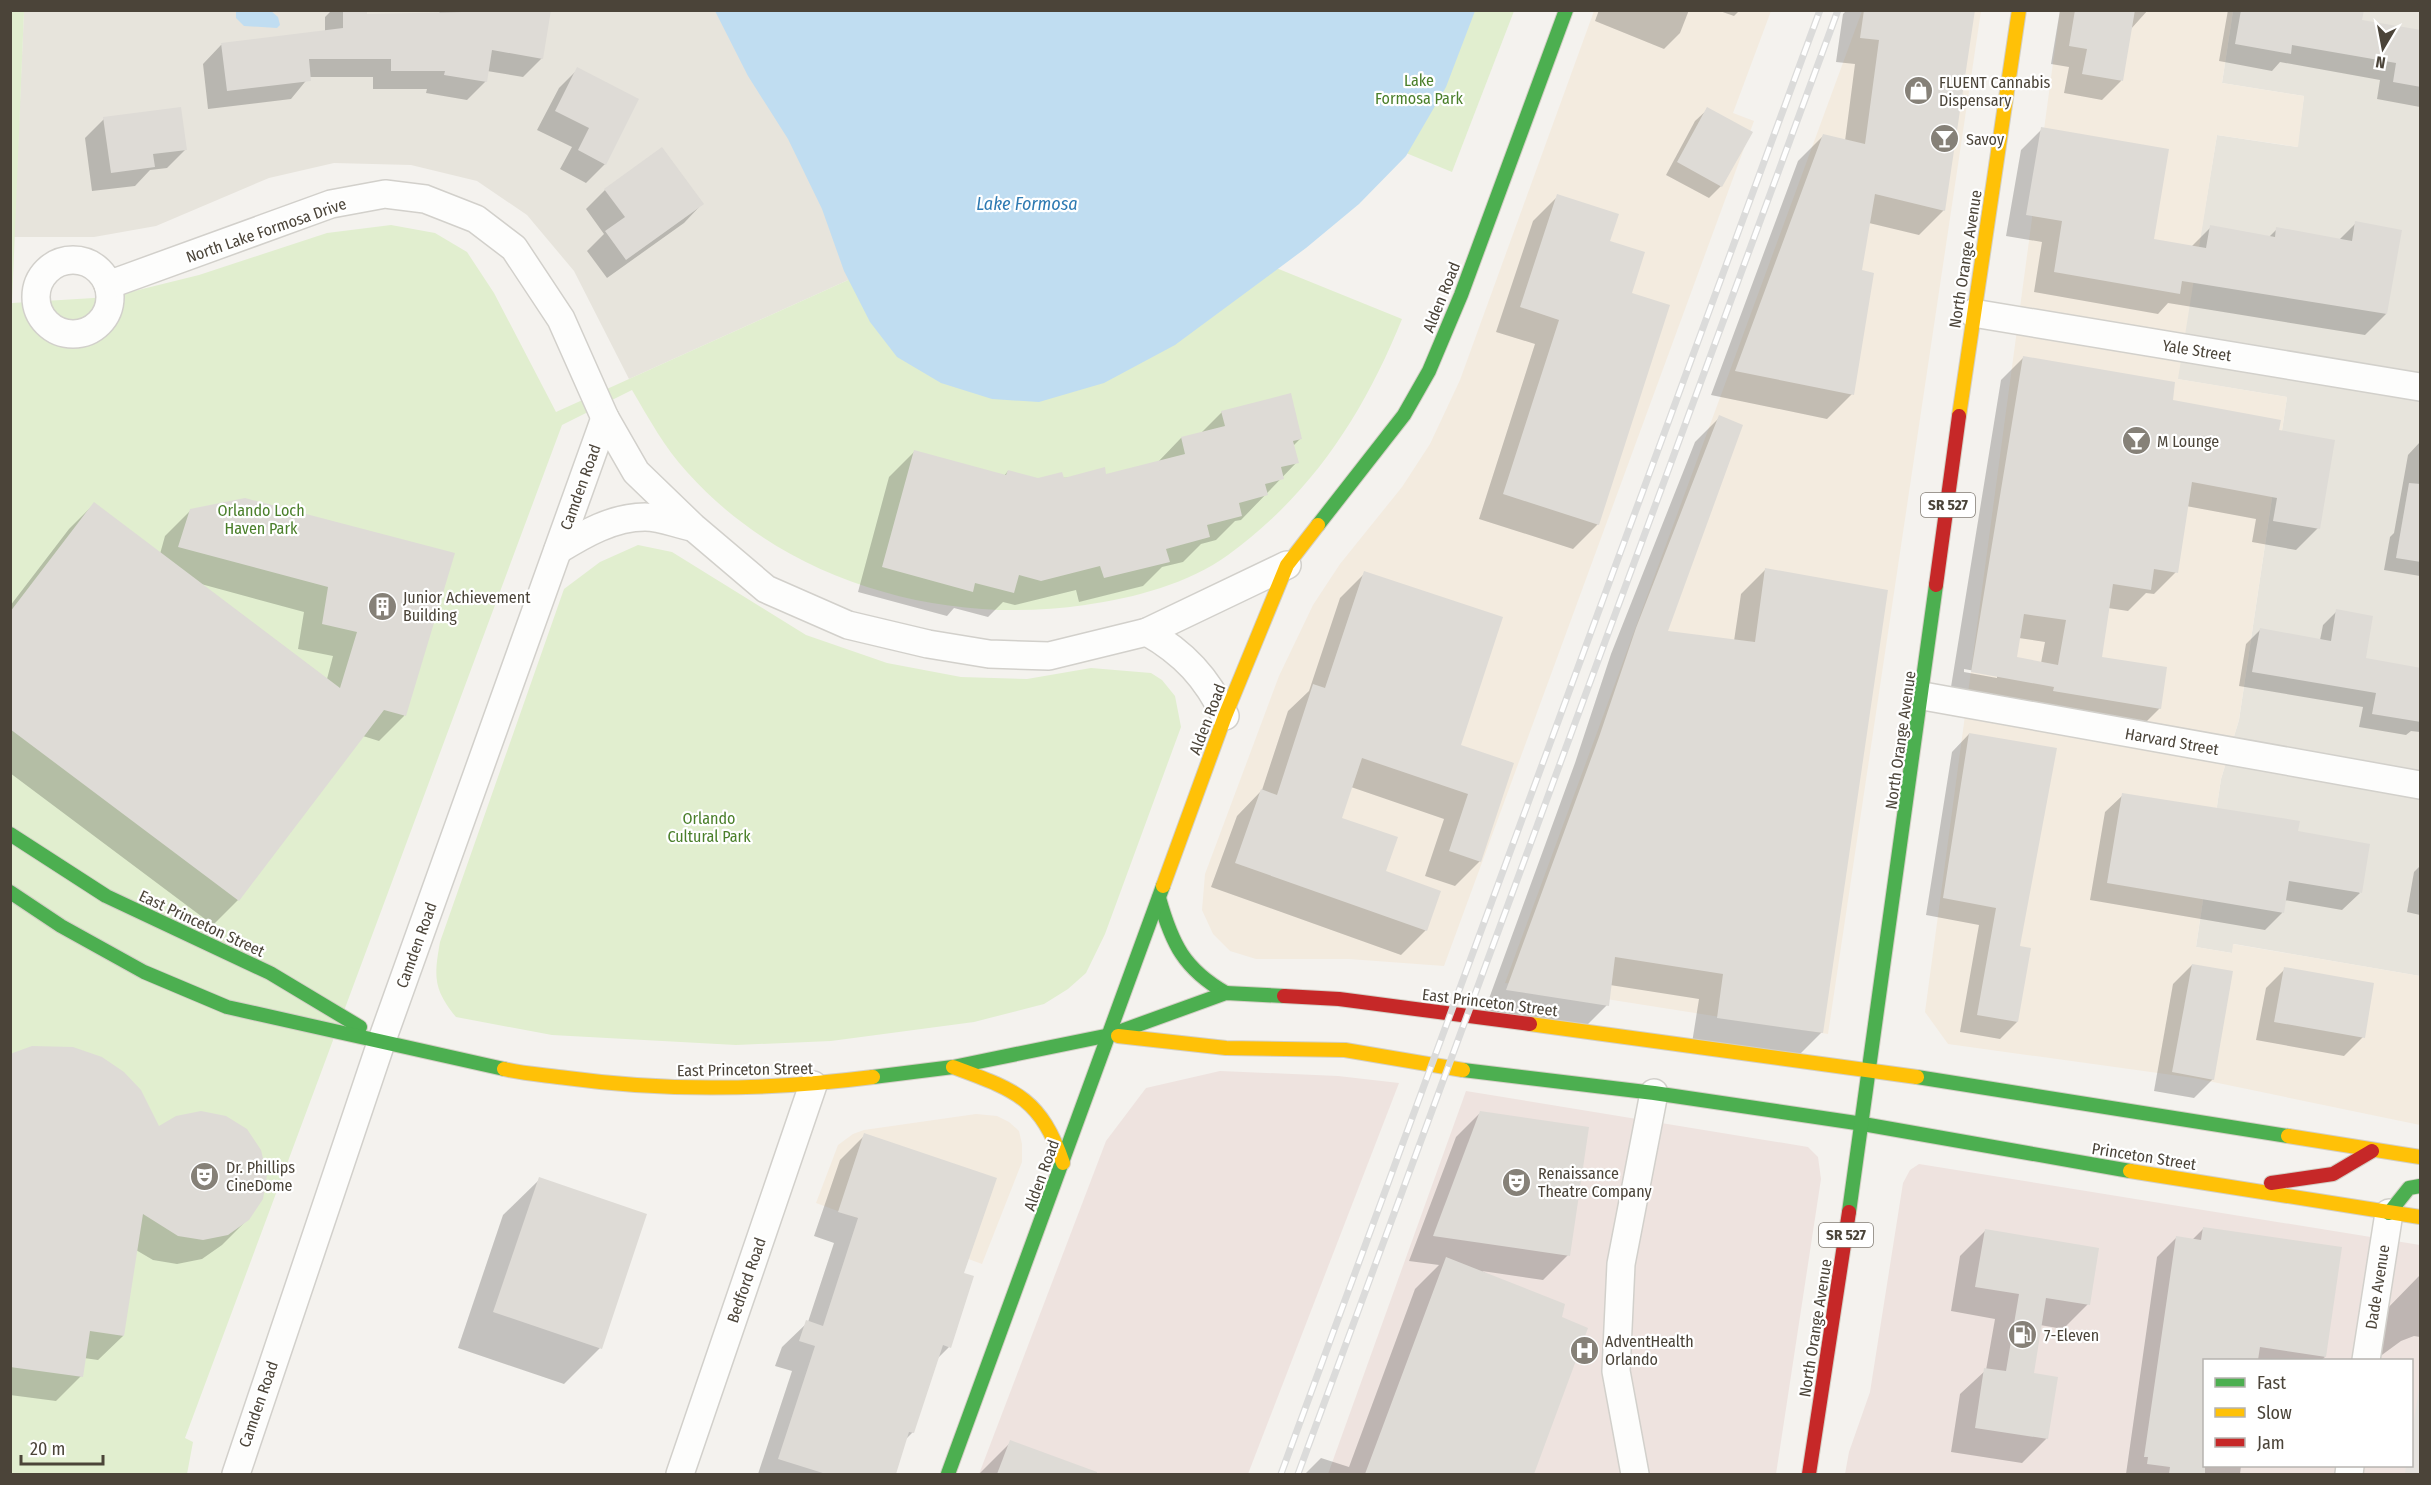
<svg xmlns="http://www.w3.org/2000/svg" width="2431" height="1485" font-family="'Fira Sans Condensed',sans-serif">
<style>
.residential{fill:#e7e4dc}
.commercial{fill:#f3ebdf}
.medical{fill:#eee3df;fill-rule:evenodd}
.green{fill:#e1eecf}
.parking{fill:#e6e3df}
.water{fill:#c0ddf1}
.shadow{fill:#0003;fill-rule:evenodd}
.building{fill:#dedbd6;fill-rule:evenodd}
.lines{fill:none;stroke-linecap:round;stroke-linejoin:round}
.street-casing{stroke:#d2d0cb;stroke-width:30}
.fast-casing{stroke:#d3cfc5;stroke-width:16}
.slow-casing{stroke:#d3cfc5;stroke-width:16}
.jam-casing{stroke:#d3cfc5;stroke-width:16}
.street{stroke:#fdfdfc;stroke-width:27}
.fast{stroke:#4caf50;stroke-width:14}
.slow{stroke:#ffc107;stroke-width:14}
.jam{stroke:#c62828;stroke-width:14}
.rail-casing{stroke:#dbdbda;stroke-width:7}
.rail{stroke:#fff;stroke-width:4.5;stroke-dasharray:14;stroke-linecap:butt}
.labels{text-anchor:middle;stroke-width:4.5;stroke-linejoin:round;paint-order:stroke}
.shield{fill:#fff;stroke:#817c74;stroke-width:1.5}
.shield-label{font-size:15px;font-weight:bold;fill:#4b4439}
.park-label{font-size:16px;fill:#4a7f2a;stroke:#fff}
.poi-label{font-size:16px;fill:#4b4439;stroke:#fff;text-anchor:start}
.street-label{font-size:16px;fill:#4b4439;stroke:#fff}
.water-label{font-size:18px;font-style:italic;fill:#2e7ab2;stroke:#fff}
</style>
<rect width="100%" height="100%" fill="#f4f2ee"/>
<g class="residential">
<path d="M825,10L888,262L629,379L574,271L527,215L477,181L411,165L334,163L269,178L156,226L94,237H14L24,11Z"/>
<path d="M2233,11H2420V976L2234,944L2232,953L2196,947L2221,779L2239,720L2287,397L2177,379L2217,135L2297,147L2304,96L2222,83Z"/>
</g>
<g class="commercial">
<path d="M1594,11H1771L1733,113L1754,121L1444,966L1349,959H1256L1230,951L1213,934L1202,910L1205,874L1279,676L1313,605L1340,564L1402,487L1430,444L1460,380Z"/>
<path d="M1862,11H1981L1828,1034L1505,983Z"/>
<path d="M2060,11H2233L2222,83L2304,96L2298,147L2217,135L2178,379L2287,397L2239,720L2221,779L2196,947L2232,953L2233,944L2420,976V1125L2194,1078L1948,1044L1925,1012Z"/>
<path d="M976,1114L997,1116L1009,1122L1019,1131L1022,1144V1162L982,1264L816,1203L838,1145L853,1134L864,1130Z"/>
</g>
<g class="medical">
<path d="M1220,1071L1338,1076L1399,1083L1248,1474H979L1106,1141L1146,1088Z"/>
<path d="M1466,1091L1808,1147L1818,1157L1821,1179L1776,1474H1328Z"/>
<path d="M1919,1164L2420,1245V1474H1845L1849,1452L1870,1392L1903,1183L1910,1170ZM2204,1360H2412V1466H2204Z"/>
</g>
<g class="green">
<path d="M10,11H24L12,303L110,297L199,275L327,233L391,225L435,233L467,252L494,293L556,412L888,262L1229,249L1402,319C1364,413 1312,494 1228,555C1188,584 1134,598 1085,605C943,626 785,582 687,472C665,448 649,419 632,390L562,425L185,1438L193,1442L187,1474H11Z"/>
<path d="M1387,11H1514L1452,172L1336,124Z"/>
<path d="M638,545L672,552L806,635L887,663L961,677L1027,679L1091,668L1151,673L1162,680L1175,696L1181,727L1105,934L1086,973L1068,989L1044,1004L974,1022L831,1041L736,1045L552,1035L456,1017C433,989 434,976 440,942L564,589L600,562Z"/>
</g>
<path class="parking" d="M2419,1390L2420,1474H2405L2406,1466H2412V1431Z"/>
<g class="water">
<path d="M239,11H271L278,17L280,25L277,28L244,26L236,18V12Z"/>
<path d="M715,11H1475L1446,87L1406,156L1359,204L1306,248L1175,345L1104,383L1039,402L992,399L941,383L897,357L870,322L844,271L822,209L788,139L748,76Z"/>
</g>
<g class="shadow">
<path d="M332,10H365V16L439,15L440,10H549L542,58L523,77L487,71L486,81L467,100L426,93L427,89H373V77H309L291,99L208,109L203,64L221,45L325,32V17Z"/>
<path d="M1599,10H1689L1680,33L1664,49L1595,21Z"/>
<path d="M1717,10H1740L1734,16Z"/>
<path d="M1847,10H1974L1944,210L1919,235L1869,223L1860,272L1852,394L1827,419L1711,395L1798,161L1823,136L1845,141L1855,64L1836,62L1843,14Z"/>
<path d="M2060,10H2148L2130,30L2121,81L2102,100L2064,93L2069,67L2051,64Z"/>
<path d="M2228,10H2363L2361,21L2420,32V107L2377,99L2380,80L2280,62L2272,71L2219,61Z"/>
<path d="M578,69L605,164L586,183L560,169L572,147L537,130L559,88Z"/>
<path d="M1708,109L1721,186L1709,198L1666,175L1695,121Z"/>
<path d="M104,119L186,149L167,168L150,170L135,186L92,191L85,138Z"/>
<path d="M2042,129L2152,240L2191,247L2211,227L2269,237L2277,229L2339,240L2356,223L2386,314L2365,335L2168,303L2158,314L2034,292L2042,242L2006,236L2021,150Z"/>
<path d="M605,190L702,204L684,223L607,278L587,251L604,234L586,209Z"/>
<path d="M1558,196L1608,242L1630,294L1598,524L1573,549L1479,519L1535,344L1496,332L1533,221Z"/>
<path d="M2023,358L2278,432L2318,528L2296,550L2252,542L2256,519L2186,506L2176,572L2154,594L2146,593L2128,611L2108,608L2100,658L2160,708L2138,730L1950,693L2001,380ZM2019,638L2045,642L2041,663L2015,658ZM1964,669L1997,675V678L1964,672Z"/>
<path d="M1222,412L1301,438L1293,446L1297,462L1241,520L1235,521L1216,540L1201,544L1183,562L1162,567L1143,586L1079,602L1076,590L1015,605L1003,602L988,617L954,608L947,616L858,592L889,477L914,452L1004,476L1008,471L1038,479L1105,476L1157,463L1181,438L1200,434Z"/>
<path d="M1720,417L1666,632L1734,641L1741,594L1766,569L1822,1032L1797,1057L1692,1043L1699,999L1610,985L1607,1005L1582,1030L1483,1015L1575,763L1611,654L1695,442Z"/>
<path d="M2420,442V576L2384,570L2390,537L2394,533L2408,455Z"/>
<path d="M94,504L160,554L165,536L190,511L453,554L404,716L379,741L363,736L238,900L213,925L10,773V606L69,529ZM201,584L304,612L298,649L333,656L327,679Z"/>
<path d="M1365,573L1459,746L1512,763L1480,861L1455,886L1425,876L1444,819L1351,787L1340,819L1426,930L1401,955L1211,887L1237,816L1262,790L1288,711L1309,691L1340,598Z"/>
<path d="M2337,611L2364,659L2420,669V732L2411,731L2406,735L2359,727L2363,707L2239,686L2246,644L2260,630L2320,640L2323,625Z"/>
<path d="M1969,734L2018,948L2017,1022L2000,1039L1960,1032L1979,925L1926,915L1952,752Z"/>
<path d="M2123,795L2296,832L2360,893L2342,910L2284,900L2282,913L2265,930L2090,900L2105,812Z"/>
<path d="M2420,866V915L2407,912L2414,872Z"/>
<path d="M2192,965L2213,1079L2194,1098L2154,1091L2173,984Z"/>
<path d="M2285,969L2363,1037L2344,1056L2256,1040L2266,988Z"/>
<path d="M10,1055L158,1128L248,1219L222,1245L202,1259L177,1264L153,1260L136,1250L123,1336L98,1360L84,1358L81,1376L56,1401L10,1395Z"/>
<path d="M1481,1112L1568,1255L1543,1280L1482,1271L1560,1318L1586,1328L1533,1474H1305L1321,1458L1349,1467L1415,1289L1439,1265L1409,1261L1456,1137Z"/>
<path d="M865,1135L963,1274L949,1347L936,1360L913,1432L905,1440L894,1474H758L792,1371L775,1366L782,1347L808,1322L834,1243L814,1236L840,1160Z"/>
<path d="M540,1179L600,1348L564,1384L458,1348L503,1215Z"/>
<path d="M2203,1229L2325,1357L2321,1360H2204V1466H2241L2240,1474H2126L2157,1257L2176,1238L2192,1240Z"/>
<path d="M1985,1231L2088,1304L2063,1329L2040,1325L2032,1374L2047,1438L2022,1463L1951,1452L1960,1394L1986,1370L1995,1319L1951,1311L1960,1256Z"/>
<path d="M2420,1275V1337L2414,1336L2401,1341L2375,1360L2382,1314Z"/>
<path d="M1011,1442L1099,1474H979Z"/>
</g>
<g class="building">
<path d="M343,10H367V14L551,10L543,59L492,50L487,82L444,75L445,71H391V59H309L311,81L227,91L221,43L343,28Z"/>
<path d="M1864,10H1975L1945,211L1875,194L1862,270L1874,273L1854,395L1735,371L1823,134L1865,144L1879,40L1860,38Z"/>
<path d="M2075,10H2135L2123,81L2082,74L2087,49L2069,46Z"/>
<path d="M2241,10H2364L2362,20L2421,30V87L2393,82L2396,63L2292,45L2291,54L2235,44Z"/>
<path d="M577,67L639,99L606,165L578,150L589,128L555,111Z"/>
<path d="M181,107L187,150L153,154L155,167L111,173L103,117Z"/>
<path d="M1707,107L1753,132L1722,187L1677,162Z"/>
<path d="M2041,127L2169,149L2154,239L2206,248L2210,225L2275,237L2276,227L2352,241L2355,221L2402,230L2387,314L2182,281L2180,294L2054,272L2062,221L2026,215Z"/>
<path d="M662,147L704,204L626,260L605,231L625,217L604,189Z"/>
<path d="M1557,194L1619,214L1610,241L1645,252L1632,293L1670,305L1599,525L1503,494L1559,320L1520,307Z"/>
<path d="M2023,356L2175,382L2173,400L2281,420L2279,430L2335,440L2320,529L2273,521L2277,498L2192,482L2178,573L2154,569L2151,590L2113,584L2102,657L2167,667L2161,709L2053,691L2054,687L1971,672ZM2024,614L2066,620L2058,665L2017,657Z"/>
<path d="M1291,393L1302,439L1293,441L1299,463L1281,467L1284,479L1265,484L1268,495L1239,503L1242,516L1207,525L1210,537L1166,549L1170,562L1104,578L1100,566L1041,581L1019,575L1014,593L975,583L973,592L882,567L914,450L1006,475L1008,470L1038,478L1062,472L1064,478L1105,467L1106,474L1185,454L1181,437L1225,426L1221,411Z"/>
<path d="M1719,415L1743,425L1668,631L1755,642L1765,568L1888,590L1823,1033L1717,1018L1723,974L1615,957L1609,1006L1506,990L1599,737L1636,628Z"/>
<path d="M2409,483L2421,484V562L2396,558Z"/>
<path d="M245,498L455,553L406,716L384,710L239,901L10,729V612L94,502L340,688L357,632L322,624L328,587L178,547L190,509Z"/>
<path d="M1364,571L1503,617L1461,745L1514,763L1481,862L1449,851L1468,794L1362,758L1342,818L1398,837L1386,871L1441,891L1427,931L1235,863L1261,789L1277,795L1313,684L1325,688Z"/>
<path d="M2336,609L2373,616L2366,658L2421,668V722L2372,714L2376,693L2252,672L2260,628L2331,641Z"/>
<path d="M1969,733L2057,748L2020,946L2031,948L2018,1022L1977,1015L1996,908L1943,898Z"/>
<path d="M2122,793L2300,821L2298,831L2370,844L2362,893L2289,881L2284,913L2107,883Z"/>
<path d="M2192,964L2233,971L2214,1080L2172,1072Z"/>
<path d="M2284,967L2374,983L2365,1038L2274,1022Z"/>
<path d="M32,1046L73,1047L102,1057L124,1072L141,1090L159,1126L176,1116L201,1111L226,1116L247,1129L261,1150L267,1175L263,1199L249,1220L228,1235L203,1240L178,1236L143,1214L124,1336L90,1331L83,1377L10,1367V1054Z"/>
<path d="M1480,1111L1589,1127L1570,1256L1433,1236Z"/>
<path d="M864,1133L997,1178L964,1273L974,1276L951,1348L943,1345L914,1433L909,1432L896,1474H826L778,1459L815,1346L799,1341L806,1320L823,1326L858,1218L838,1212Z"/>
<path d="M539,1177L647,1214L602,1349L493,1312Z"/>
<path d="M2203,1227L2342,1247L2326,1357L2260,1347L2258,1360H2205V1474H2169L2170,1467L2147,1464L2148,1457H2144L2176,1236L2201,1240Z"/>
<path d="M1985,1229L2099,1248L2090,1305L2046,1298L2034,1373L2058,1377L2048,1439L1975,1428L1984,1368L2006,1371L2019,1294L1975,1287Z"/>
<path d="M1446,1257L1565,1304L1562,1317L1588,1328L1534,1474H1365Z"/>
<path d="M1010,1440L1097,1472V1474H997Z"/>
</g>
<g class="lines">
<defs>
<g id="street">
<circle cx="73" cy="297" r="37"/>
<path d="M108,285L331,204L385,194L425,199L476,219L514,248L561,319L605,418L636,472L693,527L766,589L848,625L928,644L989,654L1049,656L1147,632L1287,565"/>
<path d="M1973,313L2420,387"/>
<path d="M558,550C584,534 613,517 645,517C660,517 677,524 692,527"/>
<path d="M1147,632C1184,653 1207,678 1225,716"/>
<path d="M1923,696L2420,785"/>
<path d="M2366,1360L2389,1213"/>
<path d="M236,1474L382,1040L605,418"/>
<path d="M680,1474L813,1085"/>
<path d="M1635,1474L1616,1371L1621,1264L1654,1093"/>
<path d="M2349,1474L2350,1466"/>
</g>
<g id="fast">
<path d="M1318,525L1404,415L1429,371L1461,295L1566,10"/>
<path d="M10,834L106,896L270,973L360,1027"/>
<path d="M10,892L61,926L144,972L227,1007L504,1069"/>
<path d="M1159,898C1172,944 1184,969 1226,993"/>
<path d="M1463,1070L1654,1093L1863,1124L2130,1171"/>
<path d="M873,1077L953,1067L1110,1035L1226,993L1284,996"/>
<path d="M1917,1077L2288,1136"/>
<path d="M1849,1212L1936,585"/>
<path d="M2389,1213L2409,1188L2420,1186"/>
<path d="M948,1474L1163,886"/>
</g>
<g id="slow">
<path d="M1959,416L2019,10"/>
<path d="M1163,886L1225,716L1287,565L1318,525"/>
<path d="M1530,1024L1917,1077"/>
<path d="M1118,1036L1226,1048L1345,1050L1463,1070"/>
<path d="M953,1067C1015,1090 1040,1097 1063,1163"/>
<path d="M504,1069C524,1074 546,1075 567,1078C669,1092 771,1090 873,1077"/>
<path d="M2288,1136L2420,1157"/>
<path d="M2130,1171L2420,1217"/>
</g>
<g id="jam">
<path d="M1936,585L1959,416"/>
<path d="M1284,996L1339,999L1530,1024"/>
<path d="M2271,1183L2333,1174L2372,1151"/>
<path d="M1809,1474L1849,1212"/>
</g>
</defs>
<use href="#street" class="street-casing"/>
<use href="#fast" class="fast-casing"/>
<use href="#slow" class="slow-casing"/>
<use href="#jam" class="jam-casing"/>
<use href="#street" class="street"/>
<use href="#fast" class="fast"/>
<use href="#slow" class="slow"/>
<use href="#jam" class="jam"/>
<defs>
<g id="rail">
<path d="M1281,1474L1820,10"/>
<path d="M1298,1474L1838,10"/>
</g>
</defs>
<use href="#rail" class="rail-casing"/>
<use href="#rail" class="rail"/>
</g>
<defs>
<symbol id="shop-disc" viewBox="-11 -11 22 22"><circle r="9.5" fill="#868178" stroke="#fff"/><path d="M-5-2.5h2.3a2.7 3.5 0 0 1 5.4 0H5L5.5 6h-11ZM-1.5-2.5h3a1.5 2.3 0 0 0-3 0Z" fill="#fff"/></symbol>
<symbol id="bar-disc" viewBox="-11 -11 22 22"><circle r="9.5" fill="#868178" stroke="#fff"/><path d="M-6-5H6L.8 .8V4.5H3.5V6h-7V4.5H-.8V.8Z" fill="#fff"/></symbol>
<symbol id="building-disc" viewBox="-11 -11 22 22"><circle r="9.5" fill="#868178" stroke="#fff"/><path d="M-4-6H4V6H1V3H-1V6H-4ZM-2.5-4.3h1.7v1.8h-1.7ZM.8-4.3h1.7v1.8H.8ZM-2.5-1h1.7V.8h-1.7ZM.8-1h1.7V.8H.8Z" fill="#fff"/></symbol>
<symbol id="theatre-disc" viewBox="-11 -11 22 22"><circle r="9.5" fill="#868178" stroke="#fff"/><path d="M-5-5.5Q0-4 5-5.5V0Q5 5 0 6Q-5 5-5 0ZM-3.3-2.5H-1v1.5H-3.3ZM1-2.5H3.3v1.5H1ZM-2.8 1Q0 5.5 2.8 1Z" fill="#fff"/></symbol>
<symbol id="fuel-disc" viewBox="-11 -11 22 22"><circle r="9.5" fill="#868178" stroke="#fff"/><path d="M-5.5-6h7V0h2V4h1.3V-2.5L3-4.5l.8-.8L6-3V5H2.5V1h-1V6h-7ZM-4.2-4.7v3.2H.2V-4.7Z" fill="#fff"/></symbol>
<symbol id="hospital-disc" viewBox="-11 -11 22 22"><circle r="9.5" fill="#868178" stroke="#fff"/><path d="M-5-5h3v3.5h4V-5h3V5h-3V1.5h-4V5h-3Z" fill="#fff"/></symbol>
</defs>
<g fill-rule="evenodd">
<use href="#shop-disc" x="1902" y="74" width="33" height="33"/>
<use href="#bar-disc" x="1928" y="122" width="33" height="33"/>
<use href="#bar-disc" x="2120" y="424" width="33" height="33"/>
<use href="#building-disc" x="366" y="590" width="33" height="33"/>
<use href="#theatre-disc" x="188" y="1160" width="33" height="33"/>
<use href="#theatre-disc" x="1500" y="1166" width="33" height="33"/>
<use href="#fuel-disc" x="2006" y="1318" width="33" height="33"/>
<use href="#hospital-disc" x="1568" y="1334" width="33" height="33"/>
</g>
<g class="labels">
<g class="shield">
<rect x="1921" y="493" width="54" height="24" rx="4.5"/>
<rect x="1819" y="1223" width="54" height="24" rx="4.5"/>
</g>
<g class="shield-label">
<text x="1948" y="510">SR 527</text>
<text x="1846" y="1240">SR 527</text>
</g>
<g class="park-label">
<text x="1419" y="86">Lake<tspan x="1419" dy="18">Formosa Park</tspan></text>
<text x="261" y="516">Orlando Loch<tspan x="261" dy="18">Haven Park</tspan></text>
<text x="709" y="824">Orlando<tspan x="709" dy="18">Cultural Park</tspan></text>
</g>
<g class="poi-label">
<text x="1939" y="88">FLUENT Cannabis<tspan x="1939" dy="18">Dispensary</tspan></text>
<text x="1966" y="145">Savoy</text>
<text x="2157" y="447">M Lounge</text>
<text x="403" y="603">Junior Achievement<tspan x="403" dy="18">Building</tspan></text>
<text x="226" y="1173">Dr. Phillips<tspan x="226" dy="18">CineDome</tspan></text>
<text x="1538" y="1179">Renaissance<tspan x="1538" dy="18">Theatre Company</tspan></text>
<text x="2044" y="1341">7-Eleven</text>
<text x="1605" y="1347">AdventHealth<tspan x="1605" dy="18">Orlando</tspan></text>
</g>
<g class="street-label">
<text transform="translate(266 230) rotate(-19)" y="6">North Lake Formosa Drive</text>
<text transform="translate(1965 259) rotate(-81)" y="6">North Orange Avenue</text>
<text transform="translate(1441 297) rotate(-68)" y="6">Alden Road</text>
<text transform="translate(2197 350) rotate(9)" y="6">Yale Street</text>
<text transform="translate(580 487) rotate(-70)" y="6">Camden Road</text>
<text transform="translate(1207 719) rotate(-69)" y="6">Alden Road</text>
<text transform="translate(1900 740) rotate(-82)" y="6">North Orange Avenue</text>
<text transform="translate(2172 741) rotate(10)" y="6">Harvard Street</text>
<text transform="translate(202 923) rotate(25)" y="6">East Princeton Street</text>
<text transform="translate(416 945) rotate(-70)" y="6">Camden Road</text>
<text transform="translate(1490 1002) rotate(7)" y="6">East Princeton Street</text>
<text transform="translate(745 1069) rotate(-1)" y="6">East Princeton Street</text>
<text transform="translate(2144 1156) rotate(9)" y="6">Princeton Street</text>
<text transform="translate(1041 1175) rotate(-70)" y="6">Alden Road</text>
<text transform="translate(746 1280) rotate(-71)" y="6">Bedford Road</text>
<text transform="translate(2377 1287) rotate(-81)" y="6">Dade Avenue</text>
<text transform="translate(1815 1328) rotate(-81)" y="6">North Orange Avenue</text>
<text transform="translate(258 1404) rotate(-71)" y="6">Camden Road</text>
</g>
<g class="water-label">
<text x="1027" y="210">Lake Formosa</text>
</g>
</g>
<rect width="2431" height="1485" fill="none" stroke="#4b4439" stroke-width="24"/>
<rect x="2203" y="1359" width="210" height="108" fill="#ffffff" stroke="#b7b4b0" stroke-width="1.5"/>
<rect x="2215" y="1378" width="30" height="9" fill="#4caf50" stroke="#b7b4b0" stroke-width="1.5"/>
<text x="2257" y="1389" font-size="18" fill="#4b4439">Fast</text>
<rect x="2215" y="1408" width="30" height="9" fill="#ffc107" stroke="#b7b4b0" stroke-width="1.5"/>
<text x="2257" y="1419" font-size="18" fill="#4b4439">Slow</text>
<rect x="2215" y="1438" width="30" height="9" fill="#c62828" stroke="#b7b4b0" stroke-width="1.5"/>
<text x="2257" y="1449" font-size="18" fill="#4b4439">Jam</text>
<g transform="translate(2383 48) rotate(190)" stroke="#ffffff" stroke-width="4.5" paint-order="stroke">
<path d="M0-4.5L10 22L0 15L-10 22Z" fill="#4b4439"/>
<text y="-9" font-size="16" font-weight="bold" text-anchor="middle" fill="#4b4439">N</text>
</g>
<path d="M21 1455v9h82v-9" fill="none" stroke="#4b4439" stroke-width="3"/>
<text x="30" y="1455" font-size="18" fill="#4b4439" stroke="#ffffff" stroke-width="4.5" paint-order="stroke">20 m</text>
</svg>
